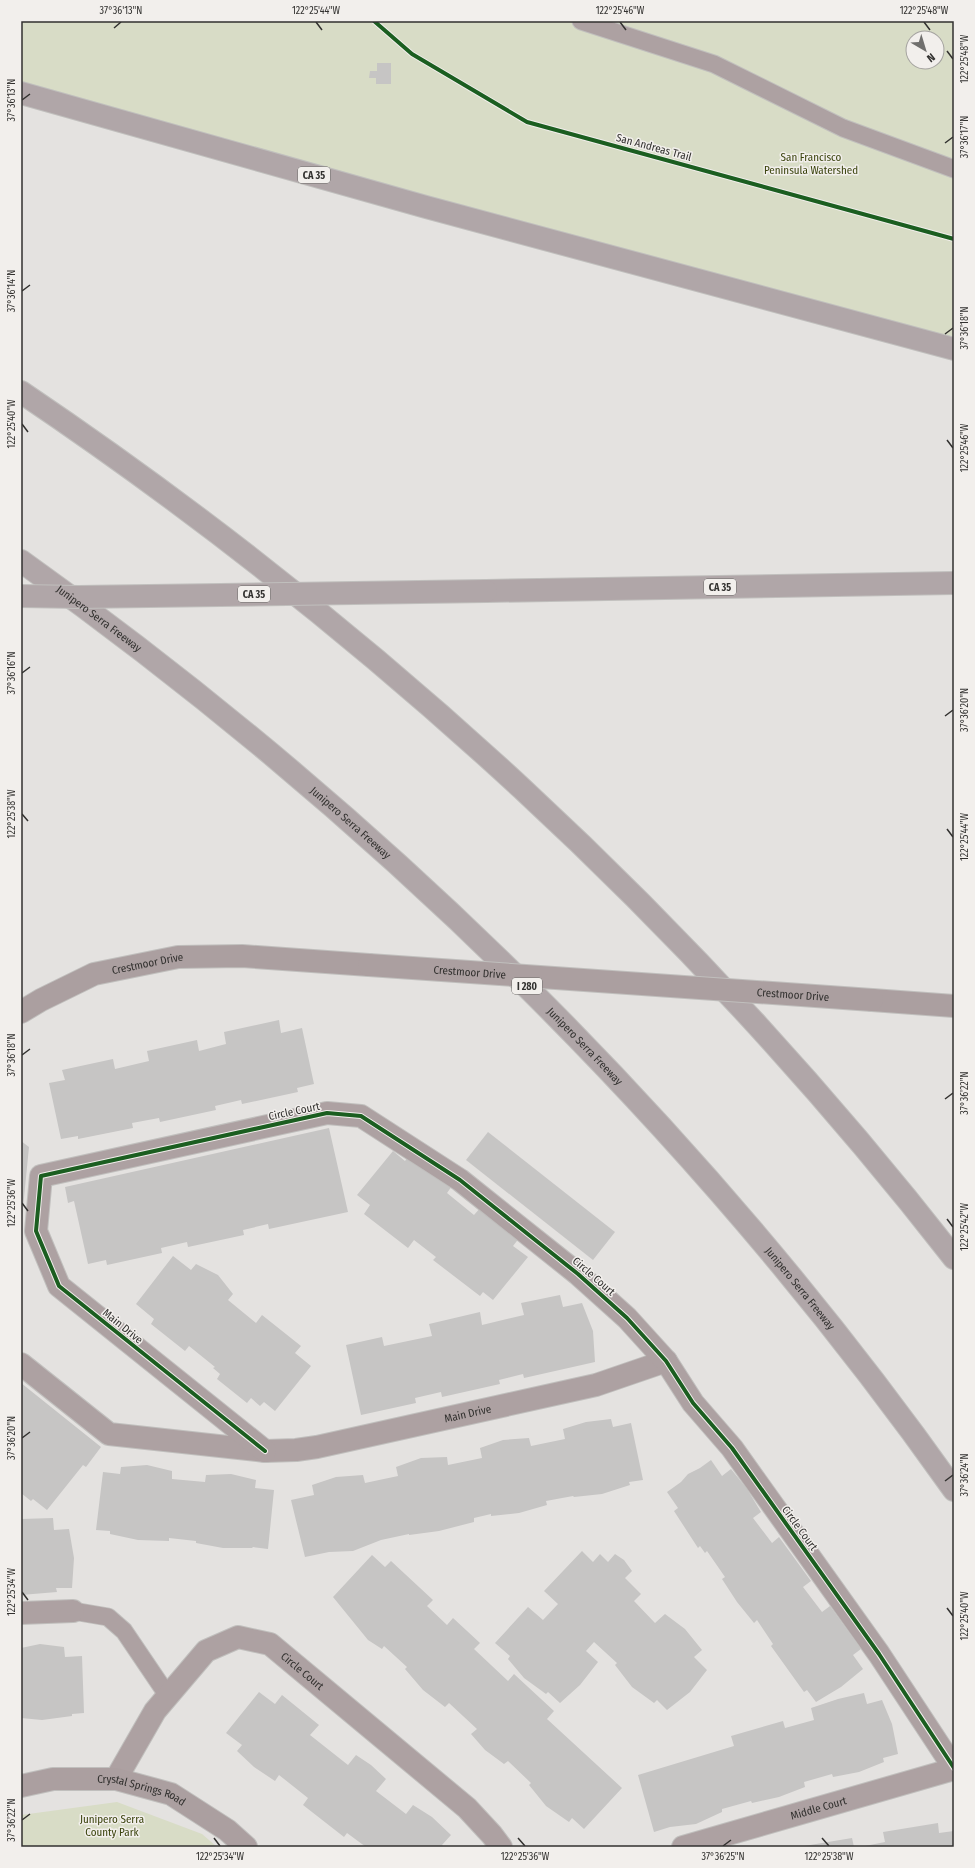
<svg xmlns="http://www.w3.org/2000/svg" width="975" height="1868" font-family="'Fira Sans Condensed',sans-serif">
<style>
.green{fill:#d8dcc6;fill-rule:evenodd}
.building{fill:#c6c5c4}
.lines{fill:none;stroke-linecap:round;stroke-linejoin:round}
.lane-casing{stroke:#c0bfbd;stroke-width:19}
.street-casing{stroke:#c0bfbd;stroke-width:24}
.secondary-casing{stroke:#c0bfbd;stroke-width:24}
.highway-casing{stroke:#c0bfbd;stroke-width:24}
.lane{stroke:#ada1a2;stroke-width:17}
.street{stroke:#ada1a2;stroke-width:22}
.secondary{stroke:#ab9fa0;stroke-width:22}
.highway{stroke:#b0a6a8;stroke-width:22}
.secondary-bridge-casing{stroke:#c0bfbd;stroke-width:24;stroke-linecap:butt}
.highway-bridge-casing{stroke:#c0bfbd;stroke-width:24;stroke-linecap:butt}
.secondary-bridge{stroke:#ab9fa0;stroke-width:22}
.highway-bridge{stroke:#b0a6a8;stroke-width:22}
.cycleway-casing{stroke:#f2efec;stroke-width:6}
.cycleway{stroke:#1b5e20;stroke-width:4}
.ticks{fill:none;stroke:#32312f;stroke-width:1.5}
.labels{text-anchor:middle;stroke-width:3;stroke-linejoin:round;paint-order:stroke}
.shield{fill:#f2efec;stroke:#6c6a68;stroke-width:1}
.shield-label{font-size:10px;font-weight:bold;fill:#32312f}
.street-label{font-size:11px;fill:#32312f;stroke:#f2efec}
.park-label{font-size:11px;fill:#3a430c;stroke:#f2efec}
.neatline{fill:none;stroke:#32312f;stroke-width:1.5}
.ticks-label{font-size:10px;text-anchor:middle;fill:#32312f}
</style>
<rect width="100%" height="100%" fill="#e4e2e0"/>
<g class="green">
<path d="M21,21H954V349L21,93ZM913,38H937V62H913Z"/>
<path d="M117,1802L202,1834L217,1847H21V1815Z"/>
</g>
<g class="building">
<path d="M377,63H391V84H376V78H369L370,71H377Z"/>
<path d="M279,1020L281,1033L302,1028L314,1084L297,1088L298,1092L242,1104L241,1100L215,1106L216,1110L160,1122L159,1118L132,1123L133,1128L78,1139V1136L61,1139L49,1083L65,1080L62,1070L113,1059L115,1069L149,1061L147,1051L197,1040L199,1051L226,1044L224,1032Z"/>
<path d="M329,1128L348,1212L269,1229L268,1224L243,1230L244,1235L188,1247L187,1242L161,1248L162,1253L107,1265L106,1260L88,1264L74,1201L68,1203L65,1187Z"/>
<path d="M488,1132L615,1232L593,1260L466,1160Z"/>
<path d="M21,1141L29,1147L22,1218H21Z"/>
<path d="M393,1151L405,1161L410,1154L452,1186L447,1193L474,1215L481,1207L520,1237L513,1246L528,1257L493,1300L483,1292L480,1296L433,1260L436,1257L414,1240L408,1248L364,1214L370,1205L357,1195Z"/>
<path d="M173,1256L191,1270L196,1264L218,1275L233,1294L228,1300L256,1323L262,1315L301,1346L295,1353L311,1366L275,1411L264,1402L260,1406L251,1398L247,1403L217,1379L220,1374L213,1368L215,1367L189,1346L185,1351L151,1324L154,1319L136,1304Z"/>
<path d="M560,1295L563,1307L582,1303L593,1331L595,1362L524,1378L523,1374L499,1380L500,1384L442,1397L441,1392L415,1398L416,1403L361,1415L346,1345L382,1337L384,1346L432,1336L429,1324L480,1312L482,1325L524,1315L521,1303Z"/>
<path d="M21,1383L101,1447L86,1467L83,1465L47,1510L33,1499L31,1501L21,1493Z"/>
<path d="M611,1419L613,1427L631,1423L643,1480L629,1482L630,1485L602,1494L574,1497L573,1496L546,1501L547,1505L519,1513L491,1516V1514L474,1518V1522L439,1531L409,1535V1534L381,1540L353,1551L329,1552L305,1557L291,1500L314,1495L312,1485L336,1477L363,1475L365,1483L398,1476L396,1467L421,1458L447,1457L448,1465L482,1458L480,1448L503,1440L529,1438L531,1446L565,1439L563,1429L586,1422Z"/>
<path d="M711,1460L722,1476L731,1469L747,1489L761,1512L753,1518L772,1543L779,1537L811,1581L803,1587L822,1612L830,1606L861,1649L853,1655L863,1669L841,1687L816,1702L807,1690L804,1692L771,1646L773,1644L757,1620L754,1623L737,1602L722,1579L725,1577L707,1551L705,1553L700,1546L698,1548L674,1511L678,1508L667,1492L681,1482L688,1474L700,1468Z"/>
<path d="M147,1465L172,1471V1479L205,1482L206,1475L231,1474L256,1480L255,1488L274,1490L268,1549L253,1547L252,1548H223L196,1543V1541L169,1538V1541L138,1540L110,1534V1531L96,1530L103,1472L120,1474L121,1467Z"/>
<path d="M53,1518L54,1530L69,1529L74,1558L72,1588H56L57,1592L21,1595V1519Z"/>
<path d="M582,1551L593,1562L600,1554L608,1562L615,1554L624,1560L632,1571L625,1578L641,1594L634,1601L655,1623L665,1614L685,1629L702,1650L694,1657L707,1670L690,1692L667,1710L657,1700L654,1703L632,1687L615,1665L617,1663L594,1642L586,1651L598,1662L580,1685L560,1703L548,1692L546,1694L524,1678L508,1659L510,1656L495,1643L528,1607L543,1620L558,1604L544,1591Z"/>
<path d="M372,1555L385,1567L391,1561L433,1600L427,1606L447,1625L453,1618L480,1643L474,1649L508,1681L514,1674L554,1711L547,1719L622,1788L584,1829L572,1818L569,1822L546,1806L529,1785L531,1783L508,1761L504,1764L485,1750L471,1734L477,1729L449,1703L445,1707L423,1690L405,1669L407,1667L384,1646L382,1649L368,1640L333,1597Z"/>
<path d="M40,1644L64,1647L65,1657L82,1656L84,1713L72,1714V1716L42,1720L21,1718V1648Z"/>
<path d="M259,1692L275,1704L282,1695L319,1725L310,1735L348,1765L356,1755L371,1765L386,1779L376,1791L406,1814L413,1805L432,1817L451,1835L442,1845L444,1847H366L347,1833L344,1837L303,1805L308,1798L279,1775L275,1781L254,1767L237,1751L242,1745L226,1733Z"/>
<path d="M864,1693L867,1704L882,1700L892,1724L898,1754L883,1758L884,1762L859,1772L833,1777L832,1774L804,1782L805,1787L779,1797L752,1803L751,1801L722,1809V1812L696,1824L670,1827L654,1832L638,1775L734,1746L731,1736L783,1721L785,1728L814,1720L811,1708L838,1699Z"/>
<path d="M938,1823L939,1833L954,1831V1847H860L885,1842L883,1832Z"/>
<path d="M852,1838L854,1847H804V1846Z"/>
</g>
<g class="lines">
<defs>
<g id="lane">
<path d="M581,21L714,64L843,128L954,169"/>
<path d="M73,1611L108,1617L124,1631L168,1696"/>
</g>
<g id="street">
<path id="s1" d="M21,1364L109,1434L265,1451L296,1450L317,1447L596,1385L666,1361"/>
<path d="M265,1451L59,1286L36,1231L41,1176L327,1113L361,1116L460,1180L578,1274L627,1318L666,1361L693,1403L732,1448L879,1654L954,1768"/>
<path d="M21,1613L73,1611"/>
<path id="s2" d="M116,1779L155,1711L206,1651L238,1637L270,1644L467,1808L492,1835L501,1847"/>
<path id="s3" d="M683,1847L954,1769"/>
</g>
<g id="secondary">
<path d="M872,1000L954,1006"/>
<path id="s4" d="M21,1012L41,1000L94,974L178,957L242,956L369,965"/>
<path id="s5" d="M21,1786L53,1779H116L171,1794L227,1830L246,1847"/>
</g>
<g id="highway">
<path d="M21,93L426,207L954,349"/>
<path d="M21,392C374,630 692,922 954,1258"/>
<path id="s6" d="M21,561C380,817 699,1130 954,1490"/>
<path d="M486,591L954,583"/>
</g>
</defs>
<use href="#lane" class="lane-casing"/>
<use href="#street" class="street-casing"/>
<use href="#secondary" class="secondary-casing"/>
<use href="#highway" class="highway-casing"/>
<use href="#lane" class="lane"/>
<use href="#street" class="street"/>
<use href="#secondary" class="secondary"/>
<use href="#highway" class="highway"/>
<defs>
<g id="secondary-bridge">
<path id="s7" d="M369,965L872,1000"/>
</g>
<path id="highway-bridge" d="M21,596L78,597L486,591"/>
</defs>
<use href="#secondary-bridge" class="secondary-bridge-casing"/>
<use href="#highway-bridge" class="highway-bridge-casing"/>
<use href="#secondary-bridge" class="secondary-bridge"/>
<use href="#highway-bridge" class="highway-bridge"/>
<defs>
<g id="cycleway">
<path d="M374,21L412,54L527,122L954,239"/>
<path d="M265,1451L59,1286L36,1231L41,1176L327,1113L361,1116L460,1180L578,1274L627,1318L666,1361L693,1403L732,1448L879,1654L954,1768"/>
</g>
</defs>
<use href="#cycleway" class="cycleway-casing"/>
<use href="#cycleway" class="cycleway"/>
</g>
<path class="ticks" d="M316,22L322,30M620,22L626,30M924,22L930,30M114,28L121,22M947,51L953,59M22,100L30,94M945,143L953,137M22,291L30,285M945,334L953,328M22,424L28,432M947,440L953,448M22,673L30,667M945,716L953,710M22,814L28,821M947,829L953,837M22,1055L30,1049M945,1099L953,1093M22,1203L28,1211M947,1219L953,1227M22,1438L30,1432M945,1481L953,1475M22,1592L28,1600M947,1608L953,1616M22,1820L30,1814M214,1838L220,1846M518,1838L525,1846M822,1838L829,1846M723,1846L731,1840"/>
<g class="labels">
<g class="shield">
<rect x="298" y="167" width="32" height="16" rx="3"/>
<rect x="704" y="579" width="32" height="16" rx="3"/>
<rect x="238" y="586" width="32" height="16" rx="3"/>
<rect x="512" y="978" width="30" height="16" rx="3"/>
</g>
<g class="shield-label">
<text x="314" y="179">CA 35</text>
<text x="720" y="591">CA 35</text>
<text x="254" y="598">CA 35</text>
<text x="527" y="990">I 280</text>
</g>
<g class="street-label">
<text transform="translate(654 147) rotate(15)" y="4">San Andreas Trail</text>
<text dy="4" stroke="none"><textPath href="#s6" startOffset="97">Junipero Serra Freeway</textPath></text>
<text dy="4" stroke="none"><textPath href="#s6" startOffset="421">Junipero Serra Freeway</textPath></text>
<text dy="4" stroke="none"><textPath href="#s4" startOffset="137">Crestmoor Drive</textPath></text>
<text dy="4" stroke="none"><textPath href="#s7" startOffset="101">Crestmoor Drive</textPath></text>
<text dy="4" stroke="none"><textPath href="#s7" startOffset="425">Crestmoor Drive</textPath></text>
<text dy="4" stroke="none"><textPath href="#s6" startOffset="745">Junipero Serra Freeway</textPath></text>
<text transform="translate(294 1111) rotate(-12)" y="4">Circle Court</text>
<text transform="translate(594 1276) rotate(41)" y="4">Circle Court</text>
<text dy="4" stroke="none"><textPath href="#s6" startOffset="1069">Junipero Serra Freeway</textPath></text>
<text transform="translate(123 1326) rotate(39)" y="4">Main Drive</text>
<text dy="4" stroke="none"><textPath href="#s1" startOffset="476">Main Drive</textPath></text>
<text transform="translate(800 1528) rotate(54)" y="4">Circle Court</text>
<text dy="4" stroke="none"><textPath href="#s2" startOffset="267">Circle Court</textPath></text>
<text dy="4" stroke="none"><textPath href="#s5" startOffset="123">Crystal Springs Road</textPath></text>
<text dy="4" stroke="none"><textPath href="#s3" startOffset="141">Middle Court</textPath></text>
</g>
<g class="park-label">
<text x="811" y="161">San Francisco<tspan x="811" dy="13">Peninsula Watershed</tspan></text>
<text x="112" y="1823">Junipero Serra<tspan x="112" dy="13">County Park</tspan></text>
</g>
</g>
<rect width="975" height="1868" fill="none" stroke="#f2efec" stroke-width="44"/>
<g transform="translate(925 50) rotate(142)"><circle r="19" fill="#f2efec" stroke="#a5a3a0"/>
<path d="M0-3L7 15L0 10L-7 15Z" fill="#706f6d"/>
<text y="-6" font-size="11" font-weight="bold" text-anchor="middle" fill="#32312f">N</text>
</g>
<rect x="22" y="22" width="931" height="1824" class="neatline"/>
<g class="ticks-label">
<text x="121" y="14">37°36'13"N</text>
<text x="316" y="14">122°25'44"W</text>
<text x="620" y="14">122°25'46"W</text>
<text x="924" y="14">122°25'48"W</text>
<text transform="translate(964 59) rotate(-90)" y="4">122°25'48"W</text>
<text transform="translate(11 100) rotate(-90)" y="4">37°36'13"N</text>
<text transform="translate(964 137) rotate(-90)" y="4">37°36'17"N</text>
<text transform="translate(11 291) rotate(-90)" y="4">37°36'14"N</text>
<text transform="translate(964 328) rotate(-90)" y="4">37°36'18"N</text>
<text transform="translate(11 424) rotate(-90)" y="4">122°25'40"W</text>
<text transform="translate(964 448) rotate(-90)" y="4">122°25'46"W</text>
<text transform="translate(11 673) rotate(-90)" y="4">37°36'16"N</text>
<text transform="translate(964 710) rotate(-90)" y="4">37°36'20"N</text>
<text transform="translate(11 814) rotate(-90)" y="4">122°25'38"W</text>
<text transform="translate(964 837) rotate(-90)" y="4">122°25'44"W</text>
<text transform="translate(11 1055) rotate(-90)" y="4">37°36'18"N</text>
<text transform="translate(964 1093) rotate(-90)" y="4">37°36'22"N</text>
<text transform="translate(11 1203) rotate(-90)" y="4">122°25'36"W</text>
<text transform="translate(964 1227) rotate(-90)" y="4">122°25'42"W</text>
<text transform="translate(11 1438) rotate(-90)" y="4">37°36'20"N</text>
<text transform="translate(964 1475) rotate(-90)" y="4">37°36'24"N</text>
<text transform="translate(11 1592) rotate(-90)" y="4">122°25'34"W</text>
<text transform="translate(964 1616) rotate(-90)" y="4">122°25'40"W</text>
<text transform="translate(11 1820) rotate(-90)" y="4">37°36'22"N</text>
<text x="220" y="1860">122°25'34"W</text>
<text x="525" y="1860">122°25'36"W</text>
<text x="723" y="1860">37°36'25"N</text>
<text x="829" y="1860">122°25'38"W</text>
</g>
</svg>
